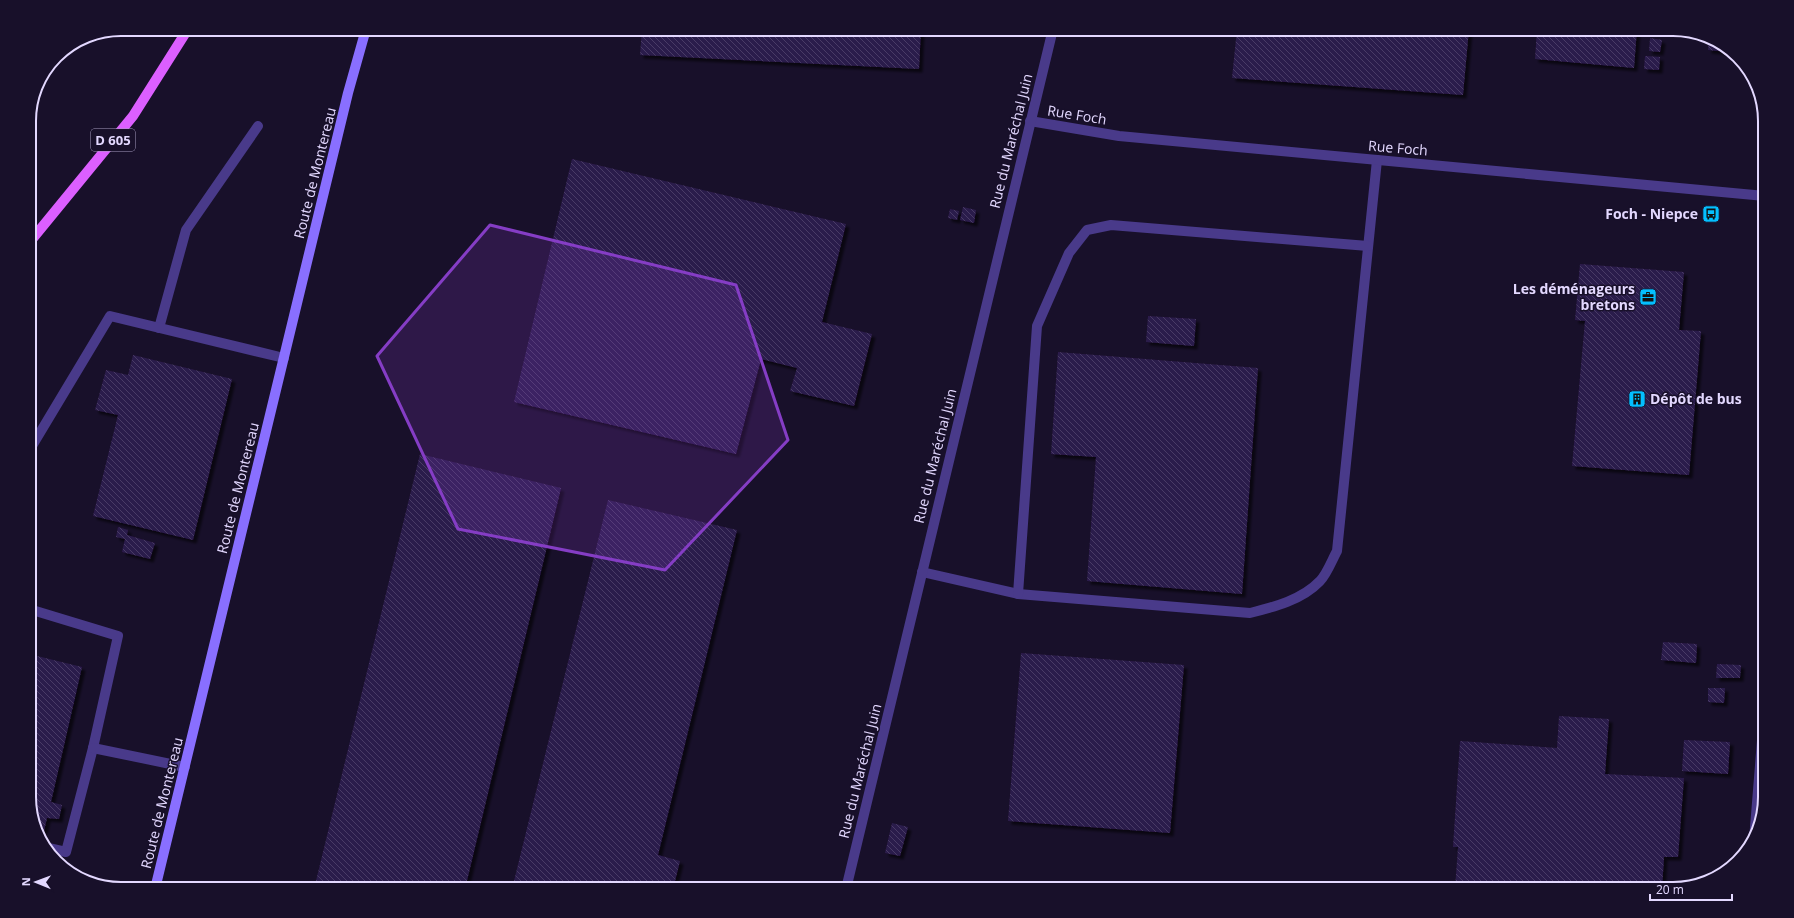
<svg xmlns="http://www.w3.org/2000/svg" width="1794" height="918" font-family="'Open Sans',sans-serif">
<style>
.building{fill:url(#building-back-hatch);filter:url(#shadow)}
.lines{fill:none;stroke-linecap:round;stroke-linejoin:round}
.lane{stroke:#493a8a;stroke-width:10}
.street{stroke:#493a8a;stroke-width:10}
.secondary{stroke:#896fff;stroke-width:10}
.primary{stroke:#dc5fff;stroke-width:10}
.marked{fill:#853dc5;fill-opacity:0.2;stroke:#853dc5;stroke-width:3;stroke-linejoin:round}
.labels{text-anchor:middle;stroke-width:3;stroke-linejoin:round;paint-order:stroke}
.shield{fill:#18102a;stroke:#a69cbf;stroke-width:1}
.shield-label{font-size:13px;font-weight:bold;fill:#e3d8ff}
.street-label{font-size:14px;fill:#e3d8ff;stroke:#18102a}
.poi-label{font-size:14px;font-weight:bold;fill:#e3d8ff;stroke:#18102a;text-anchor:end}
.rim{fill:none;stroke:#e3d8ff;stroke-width:2}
</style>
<defs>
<pattern id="building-back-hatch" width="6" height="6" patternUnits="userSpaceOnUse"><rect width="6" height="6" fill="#2c1b4b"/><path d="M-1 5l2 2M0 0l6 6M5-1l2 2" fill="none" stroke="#4a3b66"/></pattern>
<filter id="shadow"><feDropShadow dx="3.5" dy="3.5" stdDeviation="1" flood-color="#0009"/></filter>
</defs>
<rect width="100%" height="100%" fill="#18102a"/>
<g class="building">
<path d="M642,29H921L919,69L640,55Z"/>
<path d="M1237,29H1469L1463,95L1232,78Z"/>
<path d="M1537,29H1637L1634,68L1535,59Z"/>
<path d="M1709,37L1714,39L1729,52L1708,50Z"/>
<path d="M1650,38L1662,40L1660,52L1649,51Z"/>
<path d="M1645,56L1660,57L1659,70L1644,69Z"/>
<path d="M572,159L846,224L822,322L872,334L854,406L790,391L797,368L761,359L736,454L514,402Z"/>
<path d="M963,207L976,210L974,223L960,220Z"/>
<path d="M950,209L959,211L957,220L948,218Z"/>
<path d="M1580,264L1684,272L1679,330L1701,331L1689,475L1572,466L1585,321L1575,320Z"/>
<path d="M1148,316L1196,319L1194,346L1146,342Z"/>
<path d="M1058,352L1258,368L1242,594L1087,581L1096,457L1051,454Z"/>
<path d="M133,355L232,379L193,540L93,516L118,415L95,410L106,370L128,375Z"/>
<path d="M420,454L561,488L465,889H314Z"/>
<path d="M608,500L737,530L658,855L680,861L673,889H512Z"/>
<path d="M118,527L128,530L127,535L155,543L150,559L122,552L125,539L116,537Z"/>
<path d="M1663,642L1697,644L1696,663L1661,660Z"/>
<path d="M1021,653L1184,665L1170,833L1008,821Z"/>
<path d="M29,654L82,667L51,802L62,805L59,819L47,818L44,831L38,830L29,804Z"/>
<path d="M1717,664L1741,665L1740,678H1716Z"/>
<path d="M1708,688H1725L1724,703L1708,702Z"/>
<path d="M1559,716L1609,719L1605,774L1684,778L1678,857H1664L1662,889H1455L1458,847H1453L1460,741L1557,748Z"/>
<path d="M1684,740L1730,742L1728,774L1682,771Z"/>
<path d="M892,823L908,827L900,856L885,853Z"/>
<path d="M1092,886L1116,888V889H1092Z"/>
</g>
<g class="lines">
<g class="lane">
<path d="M159,328L186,230L258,126"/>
<path d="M29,451L110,316L284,358"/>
<path d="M922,572L1018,594L1250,613C1274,607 1302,600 1320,581C1327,574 1332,560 1337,551L1377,160"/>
<path d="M1018,594L1037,326L1069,253L1087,230L1111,225L1368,246"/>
<path d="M29,609L118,636L93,748L66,852L44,847"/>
<path d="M93,748L185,767"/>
<path d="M1754,840L1765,703"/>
</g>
<g class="street">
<path d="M1030,121L1119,136L1765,196"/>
<path d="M846,889L1053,29"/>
</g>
<path class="secondary" d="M155,889L348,93L366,29"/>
<path class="primary" d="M29,243L133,116L188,29"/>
</g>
<path class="marked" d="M490,225L736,285L788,440L665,570L458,529L377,356Z"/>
<defs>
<symbol id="bus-square" viewBox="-11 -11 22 22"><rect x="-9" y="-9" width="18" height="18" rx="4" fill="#04bfff" stroke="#18102a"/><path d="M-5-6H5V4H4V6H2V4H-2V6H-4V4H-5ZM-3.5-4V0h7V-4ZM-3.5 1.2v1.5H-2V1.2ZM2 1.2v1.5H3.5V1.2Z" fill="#111"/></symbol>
<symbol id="office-square" viewBox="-11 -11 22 22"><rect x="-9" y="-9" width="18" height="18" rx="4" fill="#04bfff" stroke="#18102a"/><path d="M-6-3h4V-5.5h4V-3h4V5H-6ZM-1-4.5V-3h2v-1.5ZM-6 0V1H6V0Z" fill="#111"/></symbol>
<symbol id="building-square" viewBox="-11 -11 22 22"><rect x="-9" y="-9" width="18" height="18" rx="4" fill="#04bfff" stroke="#18102a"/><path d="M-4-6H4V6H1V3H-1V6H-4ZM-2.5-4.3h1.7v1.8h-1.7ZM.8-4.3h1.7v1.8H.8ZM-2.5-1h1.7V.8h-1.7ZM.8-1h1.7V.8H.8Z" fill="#111"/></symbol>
</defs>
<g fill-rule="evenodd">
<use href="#bus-square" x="1701" y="204" width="20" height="20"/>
<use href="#office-square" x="1638" y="287" width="20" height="20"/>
<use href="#building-square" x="1627" y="389" width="20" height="20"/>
</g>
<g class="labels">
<rect class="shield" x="91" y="129" width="44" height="22" rx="3"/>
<g class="shield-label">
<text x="113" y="145">D 605</text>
</g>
<g class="street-label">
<text transform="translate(1077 115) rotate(9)" y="5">Rue Foch</text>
<text transform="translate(1011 141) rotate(-76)" y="5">Rue du Maréchal Juin</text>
<text transform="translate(1398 148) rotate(5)" y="5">Rue Foch</text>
<text transform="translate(315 173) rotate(-76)" y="5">Route de Montereau</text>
<text transform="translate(935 456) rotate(-76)" y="5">Rue du Maréchal Juin</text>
<text transform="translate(238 488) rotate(-76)" y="5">Route de Montereau</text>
<text transform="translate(860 771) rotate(-76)" y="5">Rue du Maréchal Juin</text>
<text transform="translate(162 803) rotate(-76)" y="5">Route de Montereau</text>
</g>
<g class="poi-label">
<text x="1698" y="219">Foch - Niepce</text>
<text x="1635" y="294">Les déménageurs<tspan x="1635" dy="16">bretons</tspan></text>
<text x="1650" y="404" text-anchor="start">Dépôt de bus</text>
</g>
</g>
<path d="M0 0H1794V918H0ZM121 36H1673A85 85 0 0 1 1758 121V797A85 85 0 0 1 1673 882H121A85 85 0 0 1 36 797V121A85 85 0 0 1 121 36Z" fill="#18102a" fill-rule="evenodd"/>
<path class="rim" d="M121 36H1673A85 85 0 0 1 1758 121V797A85 85 0 0 1 1673 882H121A85 85 0 0 1 36 797V121A85 85 0 0 1 121 36Z"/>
<g transform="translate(36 882) rotate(271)" stroke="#18102a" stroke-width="3" paint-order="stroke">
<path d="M0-3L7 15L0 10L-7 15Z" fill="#e3d8ff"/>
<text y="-6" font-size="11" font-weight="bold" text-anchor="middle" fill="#e3d8ff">N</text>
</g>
<path d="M1650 894v6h82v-6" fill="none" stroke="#e3d8ff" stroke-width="2"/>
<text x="1656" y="894" font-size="12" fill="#e3d8ff" stroke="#18102a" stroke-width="3" paint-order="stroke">20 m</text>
</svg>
